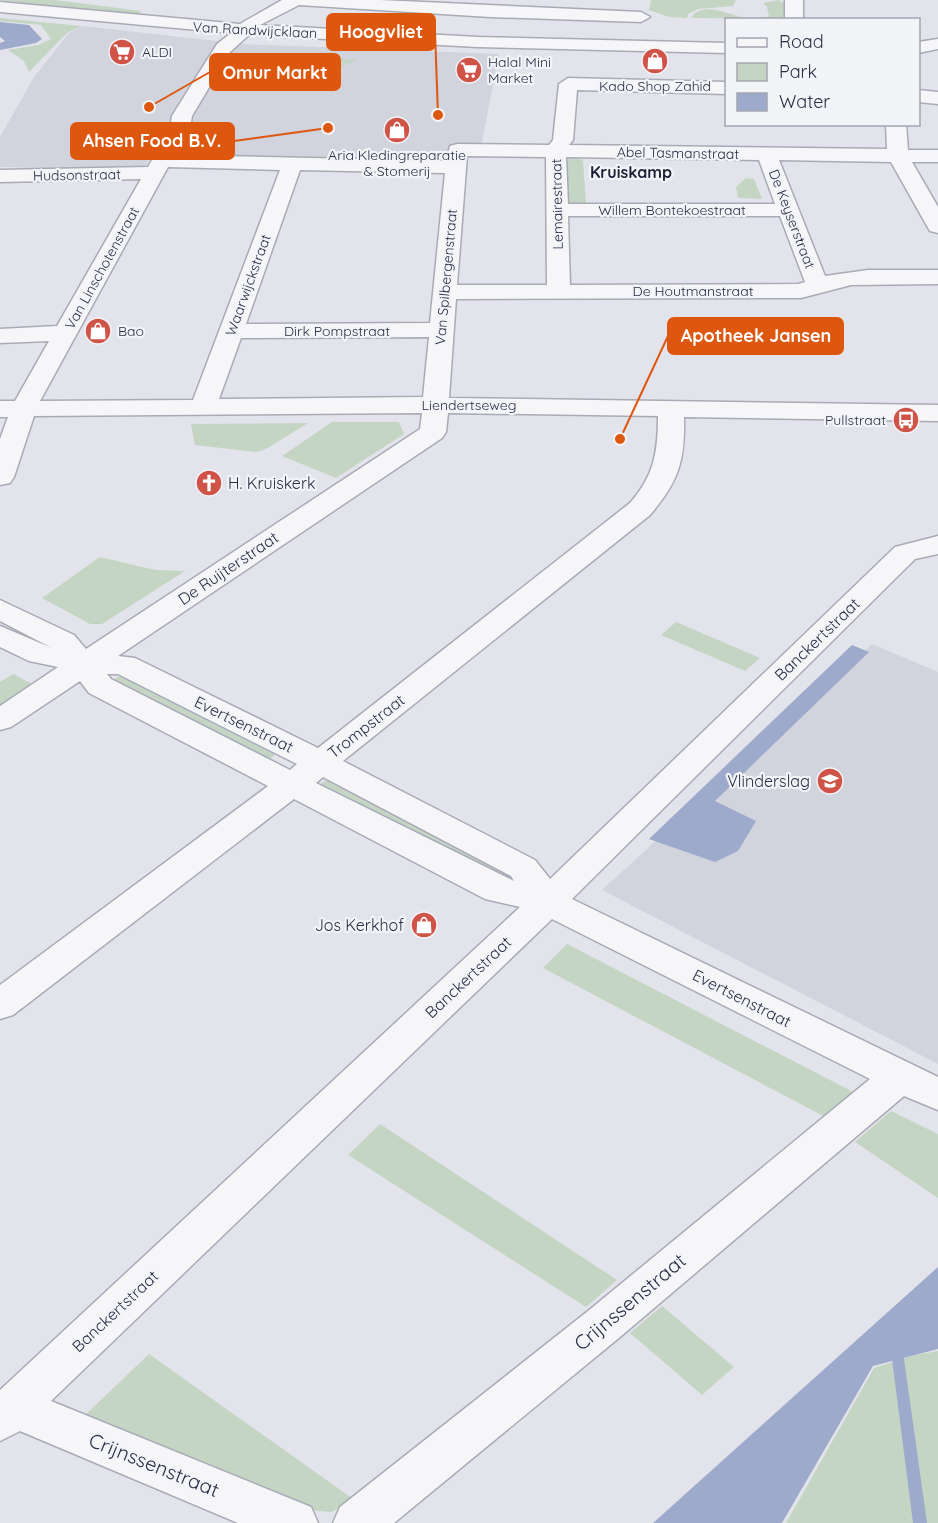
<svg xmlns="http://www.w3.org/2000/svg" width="938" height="1523" font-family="Quicksand,sans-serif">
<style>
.built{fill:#d1d3dd}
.green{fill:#c4d5c4}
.water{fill:#9eaacb}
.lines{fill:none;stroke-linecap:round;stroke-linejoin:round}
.stream{fill:#9eaacb;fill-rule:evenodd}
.minor-casing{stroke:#a8aab6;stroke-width:3}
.minor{fill:#f6f6f9;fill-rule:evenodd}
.labels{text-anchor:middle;stroke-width:4.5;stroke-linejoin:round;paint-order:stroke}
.far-street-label{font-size:14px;fill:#2a2e44;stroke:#f3f4f8}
.far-poi-label{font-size:14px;fill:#2a2e44;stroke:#f3f4f8;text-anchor:start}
.far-quarter-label{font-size:16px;font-weight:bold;fill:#1d1f35;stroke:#f3f4f8}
.poi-label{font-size:16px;fill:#2a2e44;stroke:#f3f4f8;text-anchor:end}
.street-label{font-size:16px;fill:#2a2e44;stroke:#f3f4f8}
.near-street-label{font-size:20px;fill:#2a2e44;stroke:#f3f4f8}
.leader{fill:none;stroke:#de570f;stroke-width:2}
.callout-dot{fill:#de570f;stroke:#f3f4f8;stroke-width:2}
.callout{fill:#de570f;stroke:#de570f;stroke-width:2}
.callout-label{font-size:18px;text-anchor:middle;font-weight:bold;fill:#fff}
</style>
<rect width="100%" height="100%" fill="#e3e4eb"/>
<g class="built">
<path d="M83,26L244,44L499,54L481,147L448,146L446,162L152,154L144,170L0,167V137L34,77L69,33Z"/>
<path d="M872,644L938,672V1064L602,890Z"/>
</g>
<g class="green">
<path d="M0,0H55L141,11L136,17Z"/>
<path d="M651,0H736L733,6L698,9L688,14L687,18L669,17L649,10Z"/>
<path d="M779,0L784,3L787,19L691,18C702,0 730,15 744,18C751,19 761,17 769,17L767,7L763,3Z"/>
<path d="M0,18L81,26L67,33L29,72L24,61L8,50L38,45L51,39L41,25L0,21Z"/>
<path d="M312,56L358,60L339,67L316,69L310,63Z"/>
<path d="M576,158L583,160L586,204L567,203L565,160Z"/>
<path d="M746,178L754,179L762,199L738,198L736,187Z"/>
<path d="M332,422H399L404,434L336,478L282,456Z"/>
<path d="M308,423L266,449L257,452L195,445L191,424Z"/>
<path d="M100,557L155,570L185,571L102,624H90L42,598Z"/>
<path d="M676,622L760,658L745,671L661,635Z"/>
<path d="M13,674L36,686L0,709V682Z"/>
<path d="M124,674L274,752V756L268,760L110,681Z"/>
<path d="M326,780H332L522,876L518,887L317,787Z"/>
<path d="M567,944L857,1094L829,1119L543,968Z"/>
<path d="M891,1111L938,1134V1198L855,1142Z"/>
<path d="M380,1124L617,1280L586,1307L348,1155Z"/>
<path d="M662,1306L734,1367L702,1395L630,1333Z"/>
<path d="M938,1351V1523H786L874,1368L915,1355Z"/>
<path d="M149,1354L356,1501L331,1512L307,1510L82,1418Z"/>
</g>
<g class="water">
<path d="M0,22L29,25L42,39L36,43L0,50V43L5,41L0,37Z"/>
<path d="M852,645L869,652L715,801L756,821L738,851L715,862L649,839Z"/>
<path d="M938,1267V1349L873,1366L782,1523H653Z"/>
</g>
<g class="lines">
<path class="stream" d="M898,1354L902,1355L904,1359L927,1523H913L892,1359L894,1355Z"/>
<defs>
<g id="minor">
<path d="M282,0H380L641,12L650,17L641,22L490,17L299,5L260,25L478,37L726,43V53L478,47L249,35L230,52L192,116L190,128L175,155L446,161L450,146L457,144L549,145L553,140L559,84L568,78L726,82V94L577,90L573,140L569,145L887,149L886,124H906L908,150H938V162H912L938,207V233L930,231L927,226L891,162L779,160L825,276L868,270H938V284L851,285L801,298L456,299L449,398L938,405V421L684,417C685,461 679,481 650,515L343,761L535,860L550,879L895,547L938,536V554L915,559L572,899L938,1077V1110L904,1096L620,1337L394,1523H333L340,1507L588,1311L870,1079L552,919L51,1401L311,1507L318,1523H238L20,1431L0,1441V1390L520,907L485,899L294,799L13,1015L0,1019V985L268,786L89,693L80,681L11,727L0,730V706L58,667L29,661L0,647V626L52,648L0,621V600L74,635L86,649L420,429L422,413L34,416L14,477L10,483L0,485V439L8,417H0V401H15L49,341L0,343V329L57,326L141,179L0,182V170L148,167L170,128L172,116L217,44L231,33L0,12V2L240,24ZM467,156L546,157L547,285H457ZM566,157L759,160L775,204H568ZM168,167L280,170L193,400L40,401ZM300,170L445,173L430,323L246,324ZM568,216H780L805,282L798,284L570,285ZM429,337L423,397L219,399L241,338ZM448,413L658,416C658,452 654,476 630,503L318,748L135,658L118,656L442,438L446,432ZM107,674H118L297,764L290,770L111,679ZM323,777L511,876L514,881L316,783Z"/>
<rect x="785" y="0" width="18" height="20"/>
<path d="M938,39V49L918,53V42Z"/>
<path d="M918,90L938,92V104L918,102Z"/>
</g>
</defs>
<use href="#minor" class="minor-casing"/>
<use href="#minor" class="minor"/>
</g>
<defs>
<symbol id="supermarket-disc" viewBox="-11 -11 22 22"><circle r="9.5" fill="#d05348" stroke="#f3f4f8"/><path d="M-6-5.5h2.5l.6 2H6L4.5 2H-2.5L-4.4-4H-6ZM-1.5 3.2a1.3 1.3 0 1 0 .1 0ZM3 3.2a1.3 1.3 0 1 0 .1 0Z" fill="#fff"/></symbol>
<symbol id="shop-disc" viewBox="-11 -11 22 22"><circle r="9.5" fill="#d05348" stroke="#f3f4f8"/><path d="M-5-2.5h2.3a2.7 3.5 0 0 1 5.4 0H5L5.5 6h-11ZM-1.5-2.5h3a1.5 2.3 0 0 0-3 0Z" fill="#fff"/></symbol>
<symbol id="bus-disc" viewBox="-11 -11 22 22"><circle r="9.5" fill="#d05348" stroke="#f3f4f8"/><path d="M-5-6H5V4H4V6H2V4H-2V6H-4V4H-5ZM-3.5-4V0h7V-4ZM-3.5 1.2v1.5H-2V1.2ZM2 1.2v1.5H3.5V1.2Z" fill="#fff"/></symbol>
<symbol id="church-disc" viewBox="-11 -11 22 22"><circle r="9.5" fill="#d05348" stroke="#f3f4f8"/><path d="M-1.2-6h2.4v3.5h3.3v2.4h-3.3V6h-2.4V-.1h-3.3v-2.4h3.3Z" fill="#fff"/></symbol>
<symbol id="school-disc" viewBox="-11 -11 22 22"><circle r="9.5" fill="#d05348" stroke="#f3f4f8"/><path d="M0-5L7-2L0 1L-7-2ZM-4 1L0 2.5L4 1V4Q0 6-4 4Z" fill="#fff"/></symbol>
</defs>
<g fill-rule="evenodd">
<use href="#supermarket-disc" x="107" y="37" width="30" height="30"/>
<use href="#shop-disc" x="640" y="46" width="30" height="30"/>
<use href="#supermarket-disc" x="454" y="55" width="30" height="30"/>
<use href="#shop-disc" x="382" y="115" width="30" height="30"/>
<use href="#shop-disc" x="83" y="316" width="30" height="30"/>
<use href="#bus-disc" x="891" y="405" width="30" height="30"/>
<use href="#church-disc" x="194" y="468" width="30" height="30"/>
<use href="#school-disc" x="815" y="766" width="30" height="30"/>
<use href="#shop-disc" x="409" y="910" width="30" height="30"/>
</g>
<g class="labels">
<g class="far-street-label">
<text transform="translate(255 30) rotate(3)" y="5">Van Randwijcklaan</text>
<text transform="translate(678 153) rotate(1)" y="5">Abel Tasmanstraat</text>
<text transform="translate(77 175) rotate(-1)" y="5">Hudsonstraat</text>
<text transform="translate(557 204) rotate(-91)" y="5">Lemairestraat</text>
<text x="672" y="215">Willem Bontekoestraat</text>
<text transform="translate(792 219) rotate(69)" y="5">De Keyserstraat</text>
<text transform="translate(102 268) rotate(-61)" y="5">Van Linschotenstraat</text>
<text transform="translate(446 277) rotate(-85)" y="5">Van Spilbergenstraat</text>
<text transform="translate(248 285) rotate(-70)" y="5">Waarwijckstraat</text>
<text x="693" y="296">De Houtmanstraat</text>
<text x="337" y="336">Dirk Pompstraat</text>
<text x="469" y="410">Liendertseweg</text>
</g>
<g class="far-poi-label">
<text x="142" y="57">ALDI</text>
<text x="488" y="67">Halal Mini<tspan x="488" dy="16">Market</tspan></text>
<text x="655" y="91" text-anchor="middle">Kado Shop Zahid</text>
<text x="397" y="160" text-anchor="middle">Aria Kledingreparatie<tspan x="397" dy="16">&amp; Stomerij</tspan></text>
<text x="118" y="336">Bao</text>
<text x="886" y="425" text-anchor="end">Pullstraat</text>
</g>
<g class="far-quarter-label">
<text x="631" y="178">Kruiskamp</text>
</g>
<g class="poi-label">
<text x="228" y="489" text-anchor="start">H. Kruiskerk</text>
<text x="810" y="787">Vlinderslag</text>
<text x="404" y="931">Jos Kerkhof</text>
</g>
<g class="street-label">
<text transform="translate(228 568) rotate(-34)" y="6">De Ruijterstraat</text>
<text transform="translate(817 639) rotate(-44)" y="6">Banckertstraat</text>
<text transform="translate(244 724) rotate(26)" y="6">Evertsenstraat</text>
<text transform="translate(366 726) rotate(-38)" y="6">Trompstraat</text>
<text transform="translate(468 977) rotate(-43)" y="6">Banckertstraat</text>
<text transform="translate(742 998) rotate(27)" y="6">Evertsenstraat</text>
<text transform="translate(115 1311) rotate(-43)" y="6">Banckertstraat</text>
</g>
<g class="near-street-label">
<text transform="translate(630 1302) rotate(-40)" y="7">Crijnssenstraat</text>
<text transform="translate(154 1465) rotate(22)" y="7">Crijnssenstraat</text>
</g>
</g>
<path class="leader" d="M438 115L435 32M149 107L210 72M328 128L234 141M620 439L668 336"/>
<g class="callout-dot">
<circle cx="438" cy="115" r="6"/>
<circle cx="149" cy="107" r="6"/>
<circle cx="328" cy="128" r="6"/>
<circle cx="620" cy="439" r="6"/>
</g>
<g class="callout">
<rect x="327" y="14" width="108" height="36" rx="6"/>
<rect x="210" y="54" width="130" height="36" rx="6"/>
<rect x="71" y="123" width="163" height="36" rx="6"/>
<rect x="668" y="318" width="175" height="36" rx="6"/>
</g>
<g class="callout-label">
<text x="381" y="38">Hoogvliet</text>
<text x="275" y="79">Omur Markt</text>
<text x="152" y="147">Ahsen Food B.V.</text>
<text x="756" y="342">Apotheek Jansen</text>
</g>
<rect x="725" y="18" width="195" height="108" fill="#f3f4f8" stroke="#a3a5b0" stroke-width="1.5"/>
<rect x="737" y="38" width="30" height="9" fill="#f6f6f9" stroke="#a3a5b0" stroke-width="1.5"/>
<text x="779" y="48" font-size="18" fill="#2a2e44">Road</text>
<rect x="737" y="63" width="30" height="18" fill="#c4d5c4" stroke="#a3a5b0" stroke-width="1.5"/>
<text x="779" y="78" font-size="18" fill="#2a2e44">Park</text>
<rect x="737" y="93" width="30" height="18" fill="#9eaacb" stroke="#a3a5b0" stroke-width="1.5"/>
<text x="779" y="108" font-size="18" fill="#2a2e44">Water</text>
</svg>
